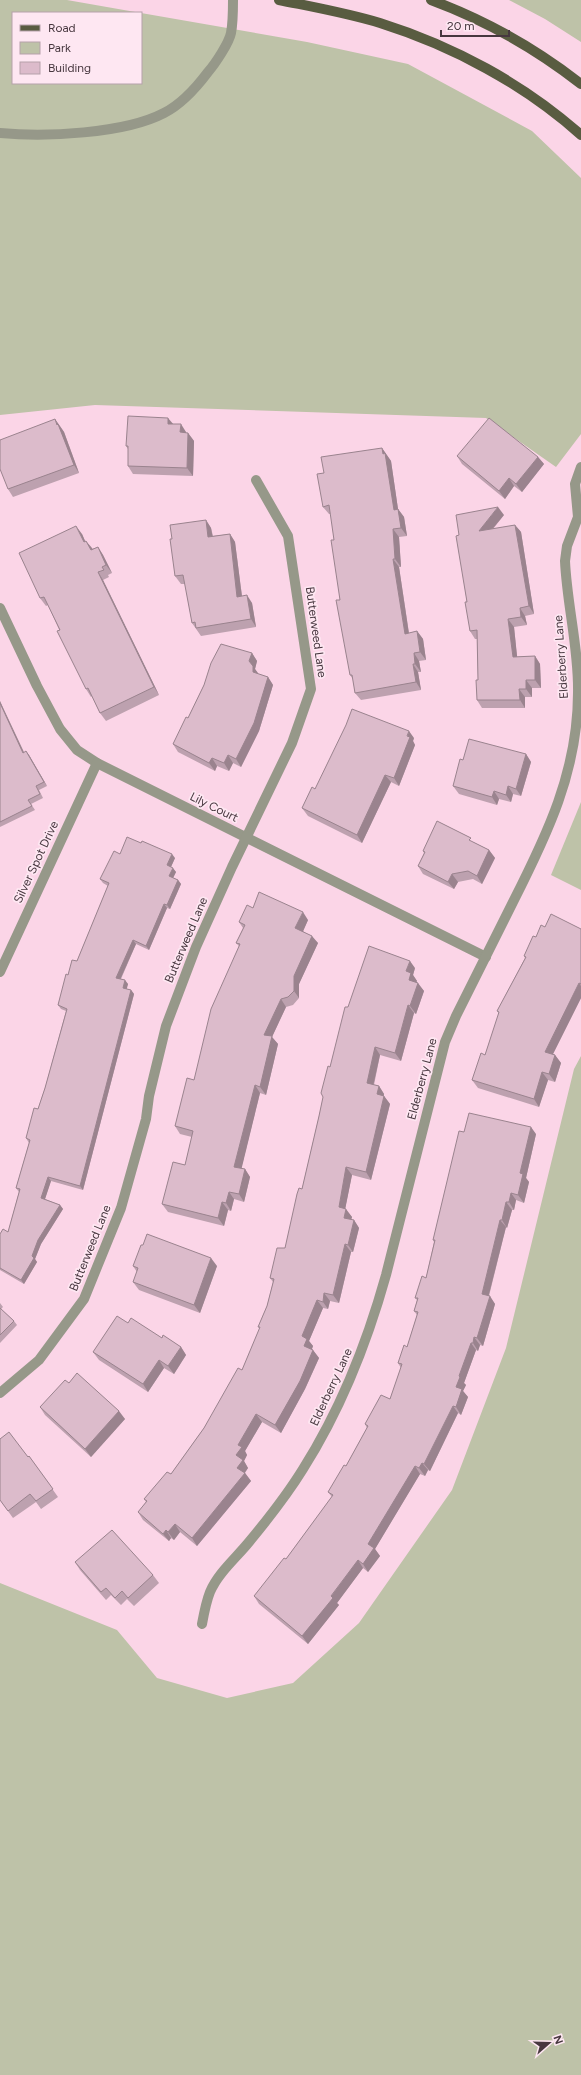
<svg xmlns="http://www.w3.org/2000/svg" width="581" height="2075" font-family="Figtree,sans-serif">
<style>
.green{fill:#bec2a8}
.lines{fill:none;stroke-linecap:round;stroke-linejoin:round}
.minor{stroke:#969889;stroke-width:10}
.major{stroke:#595c41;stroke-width:10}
.wall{fill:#bda1af}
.shaded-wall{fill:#9a838e}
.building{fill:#dcbbcb;stroke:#9a838e}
.labels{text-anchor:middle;stroke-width:3.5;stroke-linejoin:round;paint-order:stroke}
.street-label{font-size:12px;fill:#47373f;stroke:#fee7f2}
</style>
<rect width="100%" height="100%" fill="#fbd5e7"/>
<g class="green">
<path d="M0,0H67L141,13H13V83H141V13L307,42L408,64L532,131L581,178V434L556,467L486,418L95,405L0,415Z"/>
<path d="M509,0H581V42L545,19Z"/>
<path d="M581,802V890L551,875Z"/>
<path d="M581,1056V2075H0V1583L117,1630L157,1678L227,1698L293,1683L359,1623L452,1490L506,1348L574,1069Z"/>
</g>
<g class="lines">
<g class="minor">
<path d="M0,133C45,137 124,134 164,113C182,104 196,88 208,72C215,64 229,43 231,33C233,23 233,11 233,0"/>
<path d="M0,608L37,686L60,729L77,750L97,763L486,957"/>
<path d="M0,972L97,763"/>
<path d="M0,1393L39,1360L84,1299L121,1208L146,1119L149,1096L166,1026L196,947L232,867L292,743L311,689L288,536L256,480"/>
<path d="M202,1624C204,1613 206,1602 210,1592C218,1573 236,1558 249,1542C268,1519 287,1495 303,1469C341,1409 367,1343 386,1275L445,1042L456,1016C475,978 494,940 513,902C547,835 578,771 578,693C579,649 567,605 565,561L567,546L578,517L575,484L581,467"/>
</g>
<g class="major">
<path d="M279,0C313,7 347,13 380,23C453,46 524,84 581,135"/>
<path d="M431,0C485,20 535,48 581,84"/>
</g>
</g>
<g class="wall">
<path d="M55,419L64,432L79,473L13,497L8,489Z"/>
<path d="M173,424L186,432V433H188L194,441L193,476L133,474L128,466V449L126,446Z"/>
<path d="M382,448L391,461L398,509L404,517L407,536L399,537L401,567H399L409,633L417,631L423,639L426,660L419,661L421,672H418L421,690L361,700L355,693L353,679L350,675L340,600L334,540L331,514H329L323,507L324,473Z"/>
<path d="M457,456L538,457L544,464L522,492L514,486L505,499L462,464Z"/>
<path d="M504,515L493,529L515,525L521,532L534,614L525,616L527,625L514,627L517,657L535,656L540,664L541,688H532V697H525V708H482L477,700L478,680L477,639H475L470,631L459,535Z"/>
<path d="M206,520L211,528L213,536L230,534L235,542L242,596L252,603L256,627L201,636L192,623L185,584H181L175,576L172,539Z"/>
<path d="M82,534L85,541L92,549L98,547L103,555L112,573L108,575L109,577L103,580L159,695L106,721L100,713L92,696L91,697L86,689L48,605L46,606L40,598Z"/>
<path d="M252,653L257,661L255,669L258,674L268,677L273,685L259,731L241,767L233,763L229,771L217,766L215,771L178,752L173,744L188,718L204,685Z"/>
<path d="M0,701L24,752L29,755L47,786L39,790L43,798L31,804L35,810L0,827Z"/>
<path d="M414,738L413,741L415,745L399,786L391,782L362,843L308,816L302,808L315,789Z"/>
<path d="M526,754L531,762L521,796L513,794L511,802L499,799L497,805L459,794L453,786L463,760Z"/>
<path d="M473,842L489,850L495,858L482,884L473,879L458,882L454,889L423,874L418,866L424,853L423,851Z"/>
<path d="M120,854L175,858L171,867L176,872L173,878L178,880L181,884L170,909L167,908L149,950L136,944L121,979L128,984L126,989L131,990L134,994L83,1190L51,1181L45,1199L60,1205L63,1209L41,1244L35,1259L37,1262L24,1284L0,1270V1234L8,1232L19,1192L16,1188L29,1143L26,1138L38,1109L45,1088L66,1011L61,1009L58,1005L68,975L77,961L108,886L103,883L100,879Z"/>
<path d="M253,908L308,920L303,931L318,943L299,984V998L293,1005L286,1007L272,1037L278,1044L266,1095L260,1093L241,1169H245L250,1177L244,1202L234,1199L231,1211L228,1210L224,1226L168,1212L162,1204L185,1165L192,1137L180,1134L175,1126L194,1080L239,946L236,943L243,928L239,922Z"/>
<path d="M581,929V998L553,1054L555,1055L561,1063L555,1082L548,1080L539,1107L478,1088L472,1080L485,1055L499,1013L497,1011L525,958L524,956L536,937Z"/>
<path d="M415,968L413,975L417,981L416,982L424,991L416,1014L414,1013L401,1061L380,1055L374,1085L379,1086L384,1094V1096L390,1104L371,1180L352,1175L345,1209L352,1217L351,1220H354L359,1228L353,1252H351L339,1303L330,1301L328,1309L323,1308L309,1341L313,1346L312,1349L319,1358L305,1389L281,1433L262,1422L245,1451L247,1455L244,1461L248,1468L245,1473L251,1481L197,1546L180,1532L174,1540L171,1538L169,1541L143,1520L138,1512L146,1502L144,1499L171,1474L204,1428L242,1370L260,1328L258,1327L267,1306L273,1282L270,1278L285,1248L302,1189L319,1116L330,1067L348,1007Z"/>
<path d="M464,1132L536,1134L526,1178L529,1182L524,1203L516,1200L514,1210H512L507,1228L506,1227L489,1296L495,1304L483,1346L480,1345L478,1351L476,1350L464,1383L466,1385L463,1391L468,1397L461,1415L458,1413L430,1471L428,1470L425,1476L420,1474L375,1549L380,1556L368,1572L363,1568L337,1603L339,1605L308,1644L259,1604L254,1596L286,1559L332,1497L328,1492L346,1466L367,1428L365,1424L390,1399L401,1368L398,1363L407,1347L417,1315L414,1311L417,1300L415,1298L426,1278L434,1242L433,1240Z"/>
<path d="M133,1266H217L200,1313L139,1290L133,1282L137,1272Z"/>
<path d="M0,1303L3,1307L1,1309L14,1321L17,1325L0,1343Z"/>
<path d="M128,1323L181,1347L186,1355L174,1374L164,1368L148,1392L99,1360L93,1352Z"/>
<path d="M69,1383L125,1419L91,1457L45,1415L40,1407Z"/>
<path d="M29,1456L58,1497L41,1509L36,1502L13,1518L0,1500L28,1457Z"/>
<path d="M75,1562L153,1575L159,1583L134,1606L127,1599L121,1605L111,1595L106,1600L80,1570Z"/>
</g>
<g class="shaded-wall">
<path d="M168,418L174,425L168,424Z"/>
<path d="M55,419L64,432L79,473L74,465Z"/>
<path d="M181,424L186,432V440L180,432Z"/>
<path d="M188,433L194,441L193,476L187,468Z"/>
<path d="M382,448L391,461L398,509L404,517L407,536L401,528L394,510Z"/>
<path d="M538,457L544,464L522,492L516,484Z"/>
<path d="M509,478L514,486L505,499L499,491Z"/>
<path d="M498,507L504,515L484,539L479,531Z"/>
<path d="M206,520L211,528L214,545L208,537Z"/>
<path d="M515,525L521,532L534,614L529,606Z"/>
<path d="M76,526L82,534L89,550L84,542Z"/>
<path d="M393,529L399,537L401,567L395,559Z"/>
<path d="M230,534L235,542L243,605L237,597Z"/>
<path d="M86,541L92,548L97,558L91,550Z"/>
<path d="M98,547L103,555L112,573L106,565Z"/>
<path d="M393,559L399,567L410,641L405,634Z"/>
<path d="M98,572L103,580L159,695L154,687Z"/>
<path d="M247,595L252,603L256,627L251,619Z"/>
<path d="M520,608L525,616L527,625L521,617Z"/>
<path d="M508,619L514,627L518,665L513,657Z"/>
<path d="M417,631L423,639L426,660L420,652Z"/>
<path d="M252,653L257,661L255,669L258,673L259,680L253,672L249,661Z"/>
<path d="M414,653L419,661L421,672L415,664Z"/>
<path d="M535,656L540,664L541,688L535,680Z"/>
<path d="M413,664L418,672L421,690L416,682Z"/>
<path d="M268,677L273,685L259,731L241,767L236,759Z"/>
<path d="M526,680L532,688V697L526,689Z"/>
<path d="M519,689L525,697V708L520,700Z"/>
<path d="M0,701L3,708L26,757L23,753L0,703Z"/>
<path d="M409,731L414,738L413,741L415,745L399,786L394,778Z"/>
<path d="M26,751L29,755L47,786L44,782Z"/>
<path d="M526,754L531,762L521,796L516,789Z"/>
<path d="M228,755L233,763L229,771L224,763Z"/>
<path d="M212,758L217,766L215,771L209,763Z"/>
<path d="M385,775L391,782L362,843L357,835Z"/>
<path d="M508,786L513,794L511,802L506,795Z"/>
<path d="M494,791L499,799L497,805L492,797Z"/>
<path d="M489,850L495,858L482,884L477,876Z"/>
<path d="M172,854L175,858L170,869L167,865Z"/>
<path d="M173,868L176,872L172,880L169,876Z"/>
<path d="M452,874L458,882L454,889L448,882Z"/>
<path d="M178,880L181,884L170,909L167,905Z"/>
<path d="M164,904L167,908L149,950L146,946Z"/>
<path d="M303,912L308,920L301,936L295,928Z"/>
<path d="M312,936L318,943L299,984V998L294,991V976Z"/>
<path d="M133,940L136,944L119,982L116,978Z"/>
<path d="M410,961L415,968L413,975L417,981L414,988L409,980L406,971Z"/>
<path d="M125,980L128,984L126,992L123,988Z"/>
<path d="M418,983L424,991L416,1014L410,1006Z"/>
<path d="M579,983L581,986V998L550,1060L545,1052Z"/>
<path d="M131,990L134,994L83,1190L80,1186Z"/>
<path d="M281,999L286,1007L272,1037L278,1044L266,1095L260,1087L264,1035Z"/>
<path d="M408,1005L414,1013L401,1061L395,1053Z"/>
<path d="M375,1047L380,1055L372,1091L367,1083Z"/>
<path d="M555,1055L561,1063L555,1082L549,1074Z"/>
<path d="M542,1072L548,1080L539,1107L534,1099Z"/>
<path d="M255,1085L260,1093L240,1175L234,1167Z"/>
<path d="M379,1086L384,1094L382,1102L377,1094Z"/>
<path d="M384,1096L390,1104L371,1180L366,1172Z"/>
<path d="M531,1127L536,1134L526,1178L529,1182L524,1203L518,1195L520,1173Z"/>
<path d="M346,1167L352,1175L344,1215L339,1207Z"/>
<path d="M245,1169L250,1177L244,1202L239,1194Z"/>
<path d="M48,1177L51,1181L44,1202L41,1198Z"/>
<path d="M229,1192L234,1199L231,1211L226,1203Z"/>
<path d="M511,1193L516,1200L514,1210L509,1202Z"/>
<path d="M222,1202L228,1210L224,1226L218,1218Z"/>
<path d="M506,1202L512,1210L507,1228L502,1220Z"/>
<path d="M60,1205L63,1209L41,1244L35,1259L37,1262L24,1284L21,1280L38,1240Z"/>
<path d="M346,1209L352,1217L349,1226L344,1218Z"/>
<path d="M354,1220L359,1228L353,1252L348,1245Z"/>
<path d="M500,1220L506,1227L487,1302L482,1294Z"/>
<path d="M345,1244L351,1252L339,1303L333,1295Z"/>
<path d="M211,1258L217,1266L200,1313L194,1305Z"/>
<path d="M324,1293L330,1301L328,1309L323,1302Z"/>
<path d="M490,1296L495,1304L483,1346L477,1338Z"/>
<path d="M317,1300L323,1308L309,1341L313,1346L310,1354L304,1346L302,1336Z"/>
<path d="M474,1337L480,1345L478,1351L473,1343Z"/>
<path d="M471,1343L476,1350L464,1383L466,1385L463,1391L468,1397L461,1415L456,1407V1387L459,1376Z"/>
<path d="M181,1347L186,1355L174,1374L168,1366Z"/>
<path d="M313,1350L319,1358L305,1389L281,1433L275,1425Z"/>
<path d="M159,1360L164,1368L148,1392L143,1384Z"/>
<path d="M453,1406L458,1413L430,1471L424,1464Z"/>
<path d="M119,1411L125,1419L91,1457L85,1449Z"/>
<path d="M256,1414L262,1422L245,1451L247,1455L244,1461L248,1468L243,1475L237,1468L236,1455L238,1445Z"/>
<path d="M422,1463L428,1470L425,1476L419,1468Z"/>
<path d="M415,1466L420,1474L375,1549L380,1556L368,1572L363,1564L368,1544Z"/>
<path d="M245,1473L251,1481L197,1546L192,1538Z"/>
<path d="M175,1524L180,1532L174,1540L168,1532Z"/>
<path d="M166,1530L171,1538L169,1541L163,1534Z"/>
<path d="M358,1560L363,1568L337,1603L339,1605L308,1644L302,1636Z"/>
</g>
<g class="building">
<path d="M128,416L168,418V424H181L180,432L188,433L187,468L128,466V446H126Z"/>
<path d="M489,418L538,457L516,484L509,478L499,491L457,456Z"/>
<path d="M55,419L57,425L58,424L74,465L8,489L0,469V440Z"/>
<path d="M382,448L383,454L385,453L394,510L398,509L401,528L393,529L395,559H393L405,634L417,631L420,652L414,653L415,664H413L416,682L355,693L352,675H350L336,600H340L331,540H334L329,505L323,507L317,474L324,473L321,457Z"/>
<path d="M498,507L479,531L515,525L529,606L520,608L521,617L508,619L513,657L535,656V680H526V689H519L520,700H477L476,680H478L477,630L470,631L465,602H467L456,536L459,535L456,515Z"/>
<path d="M206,520L208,537L230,534L237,597L247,595L251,619L196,628L195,622L192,623L183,575L175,576L170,539H172L170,525Z"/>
<path d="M76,526L84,542L86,541L91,550L98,547L106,565L102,567L104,570L98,572L154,687L100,713L88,688L86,689L57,631L60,630L44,597L40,598L19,553Z"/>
<path d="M221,644L252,653L249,661L253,666V672L268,677L254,723L236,759L228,755L224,763L212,758L209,763L173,744L186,717L188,718L204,685L211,663Z"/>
<path d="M0,703L23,753L26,751L44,782L36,786L40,794L28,800L32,806L0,822Z"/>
<path d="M352,709L409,731L407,736L410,737L394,778L385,775L357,835L302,808L312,787L315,789L346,725Z"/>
<path d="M469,739L526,754L516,789L508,786L506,795L494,791L492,797L453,786L460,759L463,760Z"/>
<path d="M437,821L471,838L469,840L489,850L477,876L468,871L452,874L448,882L418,866L425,852L423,851Z"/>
<path d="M127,837L141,843L142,841L172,854L167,865L173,868L169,876L178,880L167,905L164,904L146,946L133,940L116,978L125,980L123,988L131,990L80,1186L48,1177L41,1198L60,1205L38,1240L32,1256L34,1258L21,1280L0,1268V1234L3,1229L8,1232L20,1189L16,1188L30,1140L26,1138L34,1108L38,1109L45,1088L67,1009L58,1005L66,974L68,975L72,960L77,961L109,883L100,879L114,851L120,854Z"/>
<path d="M259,892L303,912L295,928L312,936L294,976V991L288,997L281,999L264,1035L272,1036L260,1087L255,1085L234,1167L245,1169L239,1194L229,1192L226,1203L222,1202L218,1218L162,1204L173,1162L185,1165L193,1131L175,1126L187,1078L194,1080L211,1009L240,944L236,943L245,925L239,922L247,905L253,908Z"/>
<path d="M551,914L581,929V984L579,983L545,1052L555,1055L549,1074L542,1072L534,1099L472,1080L481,1053L485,1055L499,1012L497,1011L526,957L524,956L533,936L536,937L541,925L545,927Z"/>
<path d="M369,946L410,961L406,971L411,973L409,980L418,983L410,1006L408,1005L395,1053L375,1047L367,1083L379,1086L377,1094L384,1096L366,1172L346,1167L339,1207L346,1209L344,1218L354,1220L348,1245L345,1244L333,1295L324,1293L323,1302L317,1300L302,1336L307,1339L304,1346L313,1350L300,1381L275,1425L256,1414L238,1445L242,1447L236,1455L243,1460L237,1468L245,1473L192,1538L175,1524L168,1532L166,1530L163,1534L138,1512L147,1501L144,1499L167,1472L171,1474L204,1428L238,1368L242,1370L260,1327H258L267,1306L274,1279L270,1278L277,1248H285L297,1194L299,1188L302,1189L319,1116L323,1097L321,1093L328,1066L330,1067L345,1007H348Z"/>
<path d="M469,1113L531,1127L520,1173L523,1174L518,1195L511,1193L509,1202H506L502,1220H500L482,1294L490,1296L477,1338L474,1337L473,1343H471L459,1376L460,1377L456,1387L462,1389L456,1407L453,1406L424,1464L422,1463L419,1468L415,1466L368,1544L374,1548L363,1564L358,1560L331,1596L333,1598L302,1636L254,1596L284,1558L286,1559L333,1495L328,1492L344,1465L346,1466L368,1426L365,1424L381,1395L390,1399L402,1364L398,1363L404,1345L407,1347L418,1312L414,1311L418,1298H415L422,1276L426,1278L435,1240H433L459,1131L464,1132Z"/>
<path d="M147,1234L211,1258L194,1305L133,1282L138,1268L133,1266L141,1245H143Z"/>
<path d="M0,1308L14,1321L0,1335Z"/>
<path d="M117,1316L128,1323L131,1318L162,1338L163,1335L181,1347L168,1366L159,1360L143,1384L93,1352Z"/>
<path d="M77,1373L119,1411L85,1449L40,1407L65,1380L69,1383Z"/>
<path d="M9,1432L28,1457L29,1456L53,1489L36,1501L30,1494L8,1511L0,1500V1439Z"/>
<path d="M112,1530L153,1575L128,1598L122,1591L115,1598L106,1588L101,1592L75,1562Z"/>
</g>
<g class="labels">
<g class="street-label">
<text transform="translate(316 632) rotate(82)" y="4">Butterweed Lane</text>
<text transform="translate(561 657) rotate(-94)" y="4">Elderberry Lane</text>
<text transform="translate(214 807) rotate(26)" y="4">Lily Court</text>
<text transform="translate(36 862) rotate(-65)" y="4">Silver Spot Drive</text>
<text transform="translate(186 940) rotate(-67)" y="4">Butterweed Lane</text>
<text transform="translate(422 1079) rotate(-75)" y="4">Elderberry Lane</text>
<text transform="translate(90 1248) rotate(-68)" y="4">Butterweed Lane</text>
<text transform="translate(331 1387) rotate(-65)" y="4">Elderberry Lane</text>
</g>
</g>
<rect x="12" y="12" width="130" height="72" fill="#fee7f2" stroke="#b5a1aa"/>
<rect x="20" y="25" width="20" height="6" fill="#595c41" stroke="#b5a1aa"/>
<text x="48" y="32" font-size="12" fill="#47373f">Road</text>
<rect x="20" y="42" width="20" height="12" fill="#bec2a8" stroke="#b5a1aa"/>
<text x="48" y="52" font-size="12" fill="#47373f">Park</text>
<rect x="20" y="62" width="20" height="12" fill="#dcbbcb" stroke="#b5a1aa"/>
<text x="48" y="72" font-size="12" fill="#47373f">Building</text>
<g transform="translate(549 2043) rotate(70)" stroke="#fee7f2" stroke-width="3" paint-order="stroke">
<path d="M0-3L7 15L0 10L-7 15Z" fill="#47373f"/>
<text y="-6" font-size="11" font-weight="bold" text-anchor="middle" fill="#47373f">N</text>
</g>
<path d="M441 30v6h68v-6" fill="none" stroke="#47373f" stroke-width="2"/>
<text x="447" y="30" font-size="12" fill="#47373f" stroke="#fee7f2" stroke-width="3" paint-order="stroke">20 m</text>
</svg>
